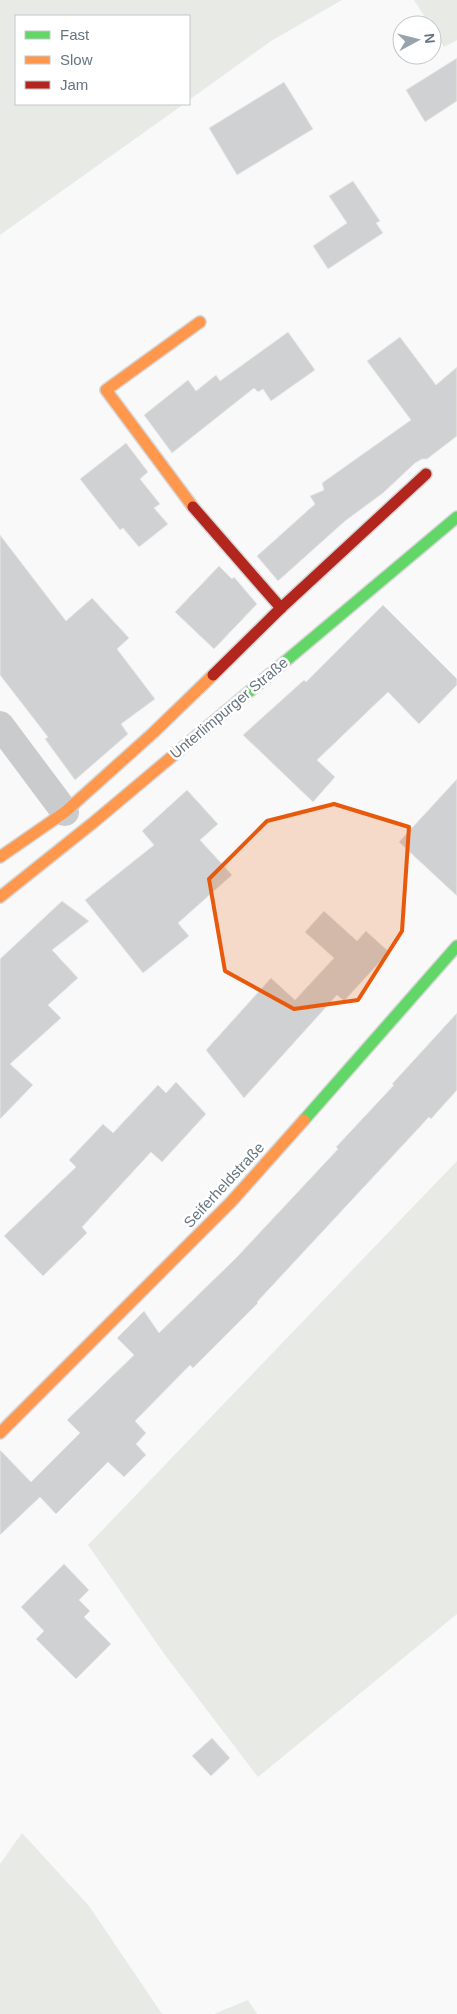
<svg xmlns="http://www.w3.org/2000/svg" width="457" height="2014" font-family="Arial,sans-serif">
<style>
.green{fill:#e8eae6}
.building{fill:#cfd1d2;stroke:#e8e8e8}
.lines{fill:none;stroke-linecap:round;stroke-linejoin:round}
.fast-casing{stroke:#d5d6d7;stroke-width:14}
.slow-casing{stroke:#d5d6d7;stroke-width:14}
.jam-casing{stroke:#d5d6d7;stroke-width:14}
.street{stroke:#cacbcc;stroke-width:28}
.fast{stroke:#63d668;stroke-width:11}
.slow{stroke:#ff974d;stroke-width:11}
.jam{stroke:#b3261e;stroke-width:11}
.marked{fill:#e8590c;fill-opacity:0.2;stroke:#e8590c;stroke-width:4;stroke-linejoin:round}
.labels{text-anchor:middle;stroke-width:5;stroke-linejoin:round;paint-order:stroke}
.street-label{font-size:15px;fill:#667581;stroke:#fff}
</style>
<rect width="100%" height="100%" fill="#f9f9f9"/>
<g class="green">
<polygon points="0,0 342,0 271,41 189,100 189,16 16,16 16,104 184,104 0,235"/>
<polygon points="414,0 457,0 457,40 444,47 432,28 432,25 430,25"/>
<polygon points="457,1161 457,1614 258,1777 165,1655 88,1545"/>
<polygon points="22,1833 89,1906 162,2014 0,2014 0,1864"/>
<polygon points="248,2000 257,2014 214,2014"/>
</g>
<g class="building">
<polygon points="457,58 457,101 425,122 406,90"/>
<polygon points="284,82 313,129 237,175 209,128"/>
<polygon points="353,181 380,221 376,223 383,233 328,269 313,246 347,223 329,196"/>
<polygon points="288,332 315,370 271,401 263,389 258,392 254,388 172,453 144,415 188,380 196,391 216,375 220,381"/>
<polygon points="400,337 436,385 457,367 457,436 427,459 422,459 415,463 383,493 345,521 278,581 257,556 315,504 310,496 324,490 322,483 411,420 367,361"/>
<polygon points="126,443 148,472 140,479 160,504 154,508 168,524 139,547 123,528 120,530 80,479"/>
<polygon points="0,535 66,621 92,598 129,638 117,649 155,699 121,724 128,734 75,780 45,739 48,737 0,675"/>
<polygon points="219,566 232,579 234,577 257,604 214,649 175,612"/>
<polygon points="383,605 457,679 457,685 419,724 388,692 317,760 335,777 313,802 243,735 304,680 306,682"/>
<polygon points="457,779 457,896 399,842"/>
<polygon points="187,790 218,824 200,840 232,875 178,923 189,936 143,973 85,900 154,845 142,831"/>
<polygon points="62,901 89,921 52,950 78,978 48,1005 61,1018 10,1064 33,1085 0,1119 0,959"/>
<polygon points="324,911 357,941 366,931 389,952 344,1001 337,995 244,1098 206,1050 271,978 295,1000 334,958 305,932"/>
<polygon points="457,1013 457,1090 431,1119 429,1117 257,1302 258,1303 193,1368 190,1365 135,1421 146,1433 136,1444 146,1455 124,1477 108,1462 56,1514 40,1497 0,1535 0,1450 31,1482 80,1433 67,1420 134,1355 117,1338 144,1311 159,1333 236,1258 338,1149 336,1147 394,1085 392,1084"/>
<polygon points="176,1082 206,1114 162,1162 151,1152 82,1227 87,1233 43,1276 4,1236 76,1167 69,1160 103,1124 113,1133 158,1085 166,1093"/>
<polygon points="64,1564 89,1590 79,1600 90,1611 84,1617 111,1644 76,1679 36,1639 44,1631 21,1607"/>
<polygon points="212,1738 230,1758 211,1776 192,1756"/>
</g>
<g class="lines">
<defs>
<g id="fast">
<polyline points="225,712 457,517"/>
<polyline points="304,1120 457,946"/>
</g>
<g id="slow">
<polyline points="193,507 106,390 200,322"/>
<polyline points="0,857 65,812 153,733 213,675"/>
<polyline points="0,897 94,822 225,712"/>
<polyline points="0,1433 231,1202 304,1120"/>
</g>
<g id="jam">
<polyline points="193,507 281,608"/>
<polyline points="213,675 281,608 426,474"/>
</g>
</defs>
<use href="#fast" class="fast-casing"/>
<use href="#slow" class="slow-casing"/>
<use href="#jam" class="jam-casing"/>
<polyline class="street" points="0,725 65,812"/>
<use href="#fast" class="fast"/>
<use href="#slow" class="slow"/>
<use href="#jam" class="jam"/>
</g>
<path class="marked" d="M 334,804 L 409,827 L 402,931 L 358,1000 L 294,1009 L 225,971 L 209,879 L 267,821 Z"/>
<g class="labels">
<g class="street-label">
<text transform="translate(229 708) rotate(-40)" y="5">Unterlimpurger Straße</text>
<text transform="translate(224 1185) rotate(-47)" y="5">Seiferheldstraße</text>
</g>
</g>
<rect x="15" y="15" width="175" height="90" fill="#ffffff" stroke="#c2c8cd"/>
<rect x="25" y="31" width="25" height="8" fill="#63d668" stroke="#c2c8cd"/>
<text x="60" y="40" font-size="15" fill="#667581">Fast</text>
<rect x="25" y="56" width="25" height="8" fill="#ff974d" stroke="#c2c8cd"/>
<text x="60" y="65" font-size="15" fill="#667581">Slow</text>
<rect x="25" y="81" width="25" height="8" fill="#b3261e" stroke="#c2c8cd"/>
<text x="60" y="90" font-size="15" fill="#667581">Jam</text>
<g transform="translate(417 40) rotate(83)"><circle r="24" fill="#ffffff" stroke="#c2c8cd"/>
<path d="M0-4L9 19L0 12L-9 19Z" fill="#99a3ab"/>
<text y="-8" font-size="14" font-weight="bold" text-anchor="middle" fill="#667581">N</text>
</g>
</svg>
